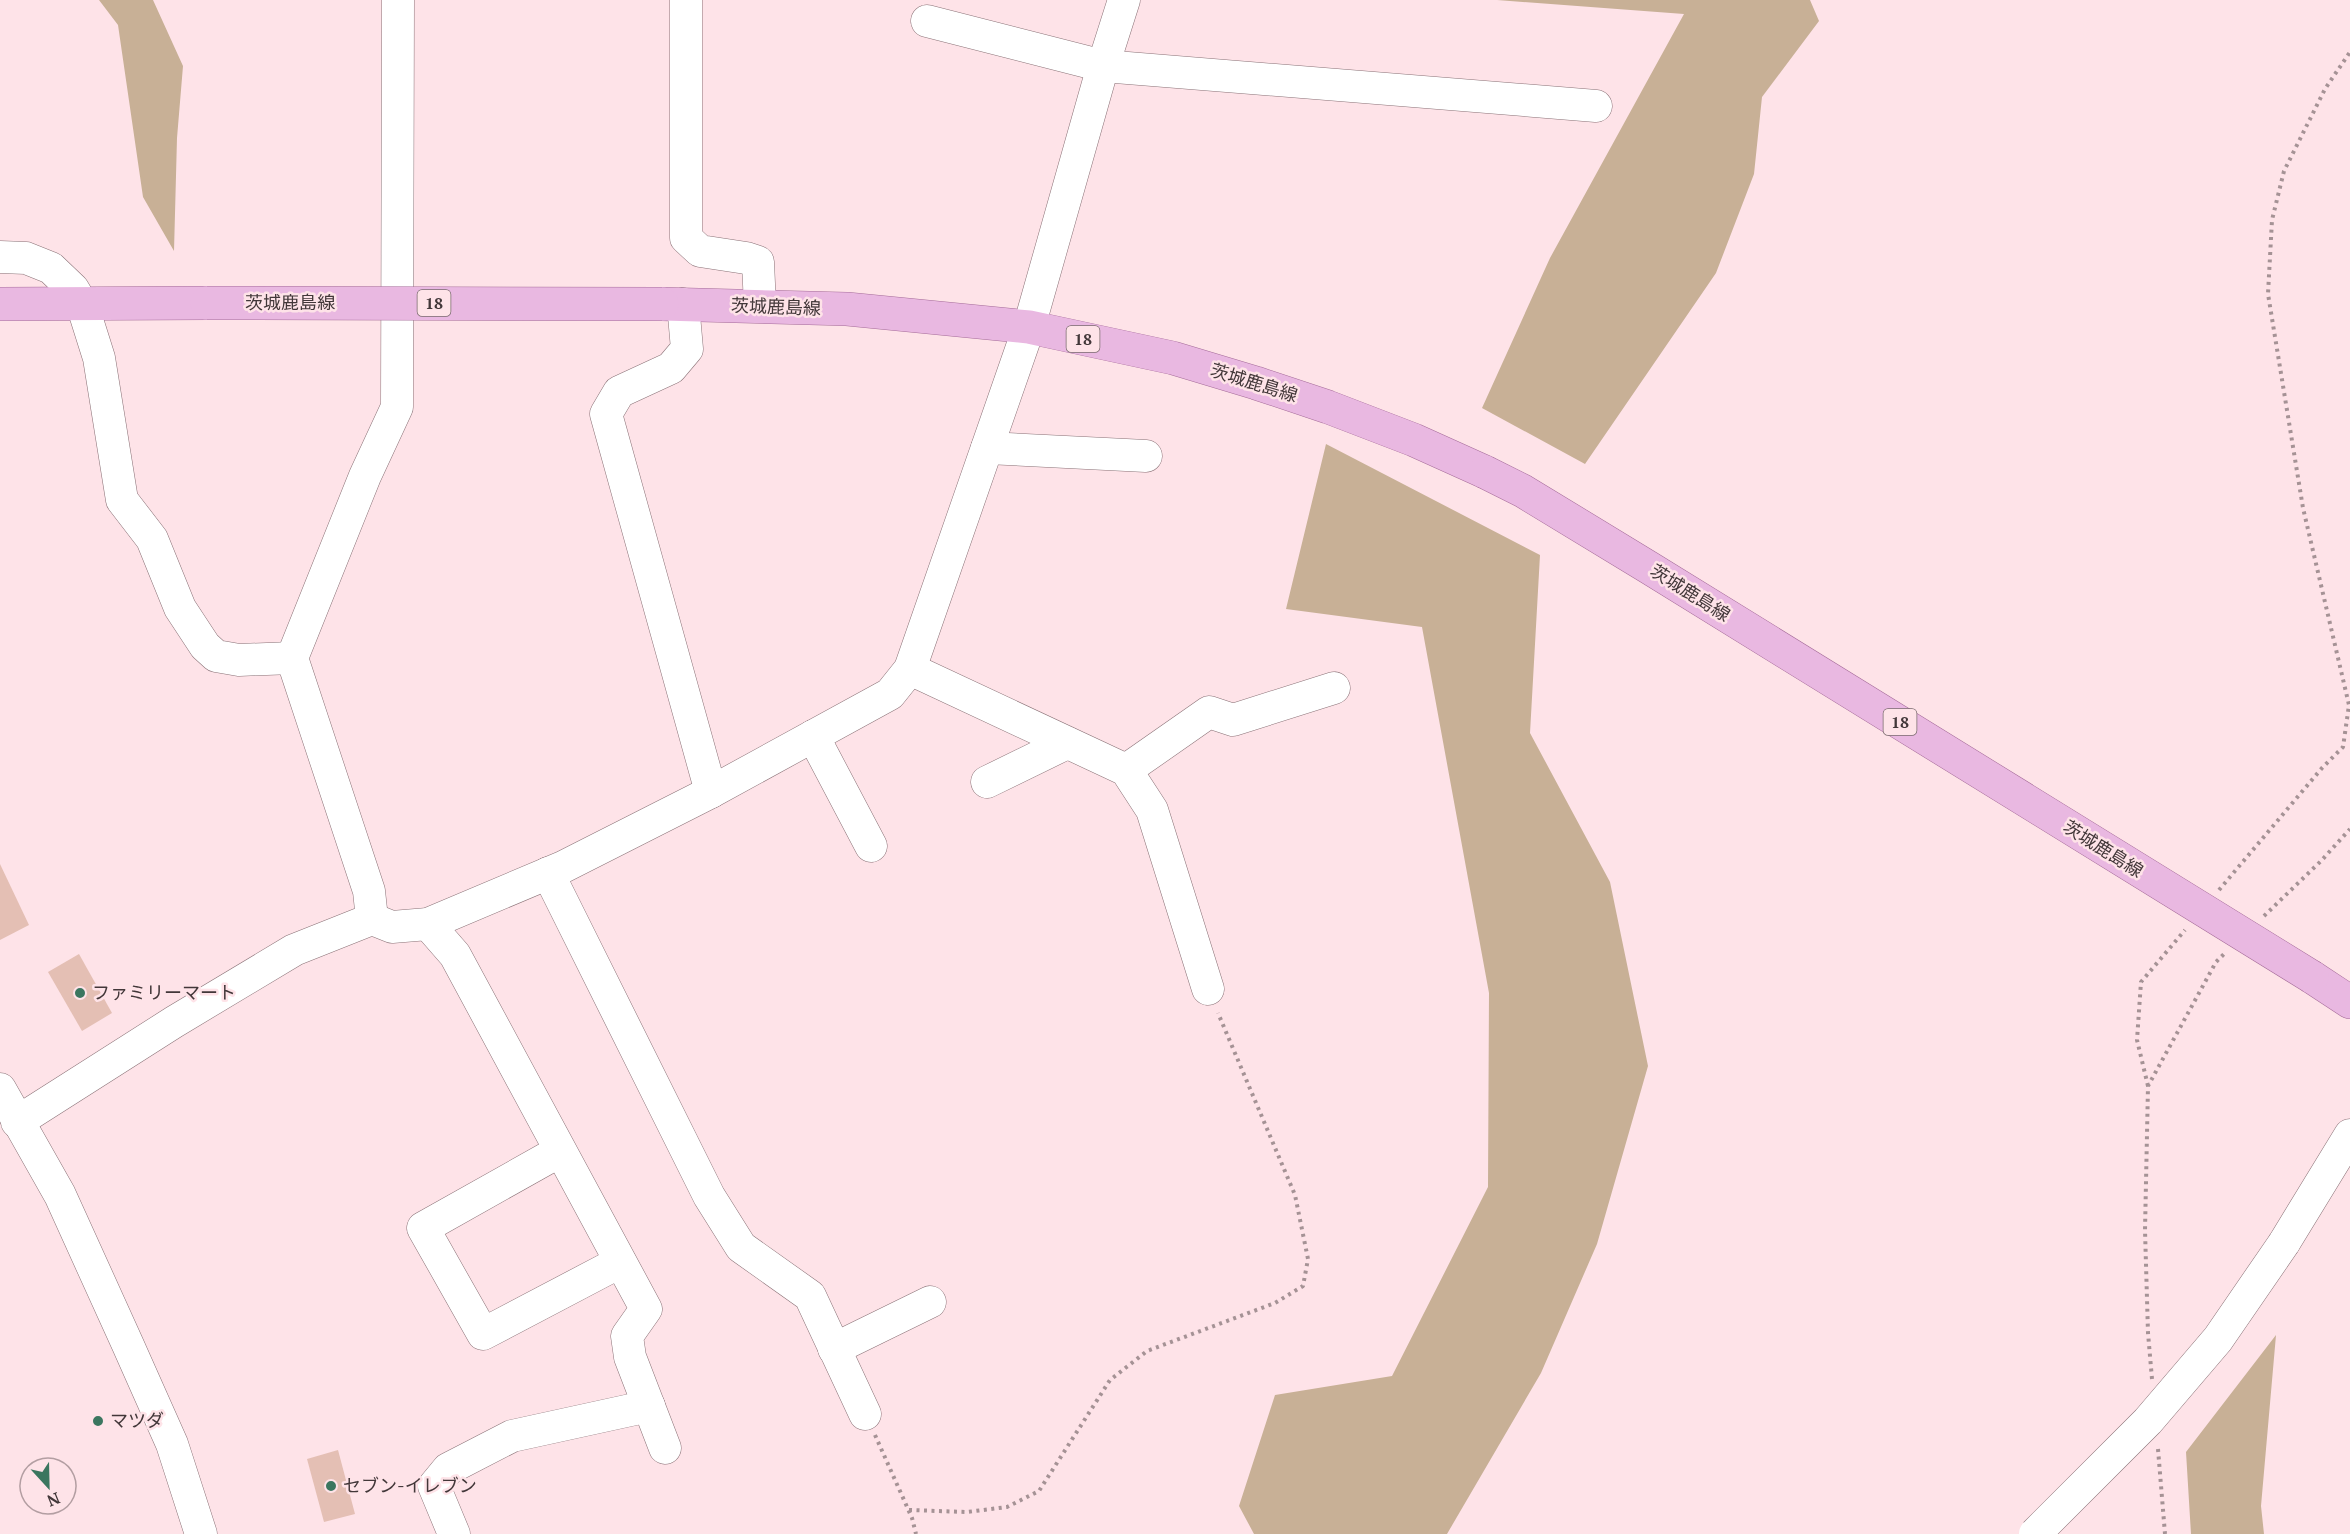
<svg xmlns="http://www.w3.org/2000/svg" width="2350" height="1534" font-family="'PT Serif','Noto Sans JP',serif">
<style>
.forest{fill:#c8b096}
.building{fill:#e4bfb4}
.lines{fill:none;stroke-linecap:round;stroke-linejoin:round}
.minor-casing{stroke:#8a7277;stroke-width:33}
.major-casing{stroke:#a56c99;stroke-width:34}
.path{stroke:#a59295;stroke-width:4;stroke-dasharray:3 4.5;stroke-linecap:butt}
.minor{stroke:#fff;stroke-width:32}
.major{stroke:#e9b8e1;stroke-width:33}
.minor-bridge-casing{stroke:#8a7277;stroke-width:33;stroke-linecap:butt}
.major-bridge-casing{stroke:#a56c99;stroke-width:34;stroke-linecap:butt}
.minor-bridge{stroke:#fff;stroke-width:32}
.major-bridge{stroke:#e9b8e1;stroke-width:33}
.poi-dot{fill:#3b765f;stroke:#fee3e8;stroke-width:2}
.labels{text-anchor:middle;stroke-width:5;stroke-linejoin:round;paint-order:stroke}
.shield{fill:#fee3e8;stroke:#7a6b6e;stroke-width:1.5}
.shield-label{font-size:16px;font-weight:bold;fill:#423739}
.street-label{font-size:18px;fill:#423739;stroke:#fee3e8}
.poi-label{font-size:18px;fill:#423739;stroke:#fee3e8;text-anchor:start}
</style>
<rect width="100%" height="100%" fill="#fee3e8"/>
<g class="forest">
<polygon points="99,0 153,0 183,66 177,138 174,251 143,197 118,25"/>
<polygon points="1497,0 1810,0 1819,21 1762,97 1754,174 1716,273 1585,464 1482,408 1550,258 1684,14"/>
<polygon points="1326,444 1540,555 1530,733 1610,882 1648,1066 1597,1244 1541,1373 1447,1534 1254,1534 1239,1506 1275,1395 1392,1376 1488,1187 1489,993 1422,627 1286,609"/>
<polygon points="2276,1335 2261,1506 2264,1534 2191,1534 2186,1452"/>
</g>
<g class="building">
<polygon points="0,864 29,925 0,940"/>
<polygon points="79,954 112,1013 82,1031 48,972"/>
<polygon points="338,1450 355,1514 324,1522 307,1459"/>
</g>
<g class="lines">
<defs>
<g id="minor">
<polyline points="686,0 686,238 700,251 746,258 758,262 760,306"/>
<polyline points="927,21 1103,66 1596,106"/>
<polyline points="0,257 26,258 51,268 73,289 82,304 99,358 122,500 152,539 180,608 205,646 216,656 239,660 292,658"/>
<polyline points="683,304 687,349 671,368 619,392 606,414 711,792"/>
<polyline points="987,448 1146,456"/>
<polyline points="910,669 1126,770 1152,810 1208,989"/>
<polyline points="813,736 871,846"/>
<polyline points="1126,770 1209,712 1233,720 1334,688"/>
<polyline points="987,782 1067,743"/>
<polyline points="548,873 709,1196 741,1247 810,1296 865,1414"/>
<polyline points="372,919 369,891 292,658 365,476 397,407 398,0"/>
<polyline points="428,924 455,955 646,1309 627,1336 630,1357 665,1448"/>
<polyline points="0,1089 60,1195 128,1345 172,1444 201,1534"/>
<polyline points="17,1122 174,1022 294,950 372,919 392,927 428,924 563,867 711,792 890,694 910,669 1029,327 1103,66 1124,0"/>
<polyline points="560,1151 423,1228 483,1334 620,1262"/>
<polyline points="2284,1243 2350,1135"/>
<polyline points="834,1349 930,1302"/>
<polyline points="454,1534 434,1486 448,1469 512,1436 649,1406"/>
</g>
<g id="major">
<polyline points="0,304 207,303"/>
<polyline points="662,304 847,309 1029,327 1173,358 1256,383 1328,407 1414,440 1485,472"/>
<polyline points="2312,977 2350,1002"/>
</g>
</defs>
<use href="#minor" class="minor-casing"/>
<use href="#major" class="major-casing"/>
<g class="path">
<polyline points="2219,890 2322,768 2343,747 2349,705 2303,508 2268,294 2272,220 2284,171 2325,89 2350,52"/>
<polyline points="2264,916 2321,861 2350,829"/>
<polyline points="2148,1086 2137,1040 2141,982 2185,930"/>
<polyline points="2152,1379 2148,1333 2145,1230 2148,1086 2216,962 2224,954"/>
<polyline points="875,1435 912,1518 916,1534"/>
<polyline points="2158,1449 2165,1534"/>
<polyline points="909,1510 967,1512 1007,1507 1039,1491 1110,1380 1147,1351 1275,1303 1303,1286 1308,1259 1295,1195 1218,1013"/>
</g>
<use href="#minor" class="minor"/>
<use href="#major" class="major"/>
<defs>
<polyline id="minor-bridge" points="2035,1534 2148,1421 2218,1339 2284,1243"/>
<g id="major-bridge">
<polyline points="207,303 662,304"/>
<polyline points="1485,472 1523,491 1648,567 2312,977"/>
</g>
</defs>
<use href="#minor-bridge" class="minor-bridge-casing"/>
<use href="#major-bridge" class="major-bridge-casing"/>
<use href="#minor-bridge" class="minor-bridge"/>
<use href="#major-bridge" class="major-bridge"/>
</g>
<g class="poi-dot">
<circle cx="80" cy="993" r="6"/>
<circle cx="98" cy="1421" r="6"/>
<circle cx="331" cy="1486" r="6"/>
</g>
<g class="labels">
<g class="shield">
<rect x="417.5" y="290" width="33" height="26" rx="4.5"/>
<rect x="1066.5" y="326" width="33" height="26" rx="4.5"/>
<rect x="1883.5" y="709" width="33" height="26" rx="4.5"/>
</g>
<g class="shield-label">
<text x="434" y="309">18</text>
<text x="1083" y="345">18</text>
<text x="1900" y="728">18</text>
</g>
<g class="street-label">
<text x="290" y="309">茨城鹿島線</text>
<text transform="translate(776 307) rotate(2)" y="6">茨城鹿島線</text>
<text transform="translate(1254 383) rotate(17)" y="6">茨城鹿島線</text>
<text transform="translate(1690 593) rotate(32)" y="6">茨城鹿島線</text>
<text transform="translate(2103 849) rotate(32)" y="6">茨城鹿島線</text>
</g>
<g class="poi-label">
<text x="92" y="999">ファミリーマート</text>
<text x="110" y="1427">マツダ</text>
<text x="343" y="1492">セブン-イレブン</text>
</g>
</g>
<g transform="translate(48 1486) rotate(158)"><circle r="28" fill="#fee3e8" stroke="#b39ea2" stroke-width="1.5"/>
<path d="M0-4.5L10 22L0 15L-10 22Z" fill="#3b765f"/>
<text y="-9" font-size="16" font-weight="bold" text-anchor="middle" fill="#423739">N</text>
</g>
</svg>
